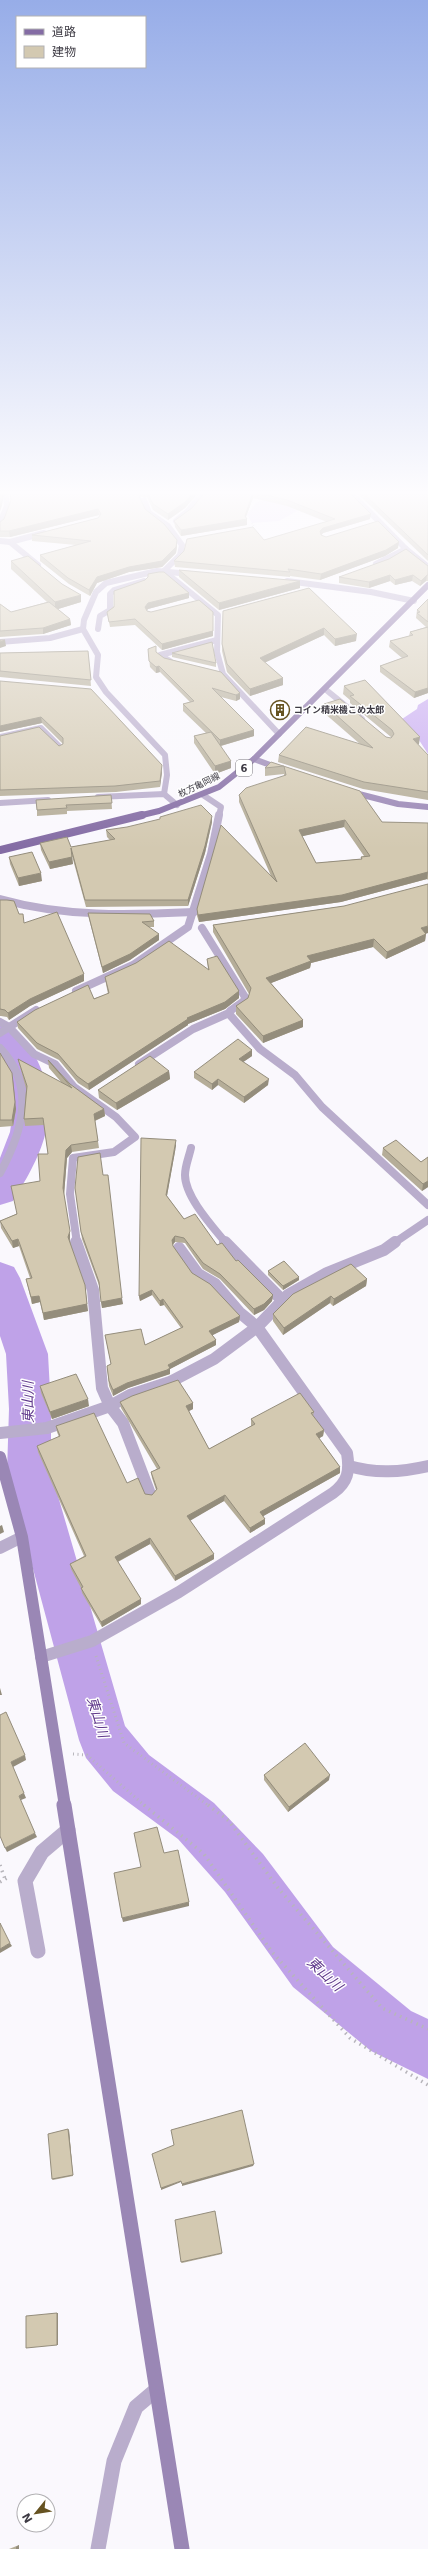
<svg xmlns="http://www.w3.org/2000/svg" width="428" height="2549" font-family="'DejaVu Sans','Noto Sans JP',sans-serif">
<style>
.green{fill:#e4d6f8}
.forest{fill:#c8abf1}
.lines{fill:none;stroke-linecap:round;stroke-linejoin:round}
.river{fill:#bfa2e8;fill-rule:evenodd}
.path-far2{stroke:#b7b5bb;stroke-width:1.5;stroke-dasharray:0.5 2;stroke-linecap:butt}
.path-far1{stroke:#b7b5bb;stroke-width:3;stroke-dasharray:1 3.5;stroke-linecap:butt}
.path{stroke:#b7b5bb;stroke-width:3.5;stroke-dasharray:1.5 4.5;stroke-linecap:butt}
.street-far3{stroke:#b9adcc;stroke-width:6}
.street-far2{stroke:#b9adcc;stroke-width:8}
.street-far1{stroke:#b9adcc;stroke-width:12}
.street{stroke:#b9adcc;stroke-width:15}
.secondary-far2{stroke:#9a87b5;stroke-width:6}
.secondary-far1{stroke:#9a87b5;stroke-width:12}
.secondary{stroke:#9a87b5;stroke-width:15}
.primary-far1{stroke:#846ca4;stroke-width:6}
.primary{stroke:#846ca4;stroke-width:8}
.wall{fill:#b5ad98;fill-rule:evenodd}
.shaded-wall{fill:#948d7c}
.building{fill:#d3c9b1;stroke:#948d7c;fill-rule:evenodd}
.labels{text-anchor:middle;stroke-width:3;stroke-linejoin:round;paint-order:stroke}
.far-poi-label{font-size:9px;font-weight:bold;fill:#3e3b44;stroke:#fff;text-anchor:start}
.far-street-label{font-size:9px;fill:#3e3b44;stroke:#fff}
.shield{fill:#fff;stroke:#78767c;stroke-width:1}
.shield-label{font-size:10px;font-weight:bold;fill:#3e3b44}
.near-water-label{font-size:14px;font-style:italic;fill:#60398b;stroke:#fff}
</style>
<rect width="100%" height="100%" fill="#faf8fd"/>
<polygon class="green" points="276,497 297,511 279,521 252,523 247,514 257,502"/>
<polygon class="forest" points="428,699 428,754 419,740 399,721 417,709 418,705"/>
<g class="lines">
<g class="river">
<path d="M 0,1022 C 16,1027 26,1039 34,1054 C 64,1109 44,1152 13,1201 L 0,1205 L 0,1158 L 10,1132 L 13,1111 L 13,1091 L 8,1071 L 0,1057 Z"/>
<polygon points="0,1262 14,1267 20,1278 48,1354 51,1409 51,1472 125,1726 149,1755 214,1803 263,1854 333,1947 411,2011 428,2019 428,2079 371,2051 293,1987 225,1892 178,1839 113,1791 86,1758 79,1740 7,1472 9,1409 6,1354 0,1336"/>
</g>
<polyline class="path-far2" points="250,528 254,526 252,523"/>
<g class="path-far1">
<polyline points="96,1656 124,1743 209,1806"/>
<polyline points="73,1754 87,1755 145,1806"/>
</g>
<g class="path">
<polyline points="144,1805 204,1854 272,1952 350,2038 428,2085"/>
<polyline points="208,1805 229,1821 278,1888 382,2008 428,2029"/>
<polyline points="0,1865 5,1879"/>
<polyline points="0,1882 7,1878"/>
</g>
<g class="street-far3">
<polyline points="350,492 406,549 428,567"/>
<polyline points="144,500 149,513 168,526 182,545 180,555 162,573"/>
<polyline points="176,521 188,511 203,492"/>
<polyline points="0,523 7,506 6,497"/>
<polyline points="0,541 10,542 38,565"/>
<polyline points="10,542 44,533"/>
<polyline points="376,564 406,549"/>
<polyline points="164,571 218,615 217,652 223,674 279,734"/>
<polyline points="287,581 371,592 414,601"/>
<polyline points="98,629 100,616 110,610 110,594 114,590 144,581"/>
<polyline points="0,642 50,638 83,629"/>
<polyline points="170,661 160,655 217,640"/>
<polyline points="325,689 362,719"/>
<polyline points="0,737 41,728 60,747"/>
<polyline points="164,794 167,775 165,755 106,692 96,677 98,655 83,629 84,620 96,592 106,583 157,571 191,574"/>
<polyline points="203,795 221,807 219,816"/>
<polyline points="98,797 164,794 177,805"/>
<polyline points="0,803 48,800"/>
</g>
<g class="street-far2">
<path d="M 0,899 C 64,917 128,915 194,912"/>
<polyline points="202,928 245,997 244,1001 230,1011 230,1015 260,1049 295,1075 322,1107 428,1205"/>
<polyline points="76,991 133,965 188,927 211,854 219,815"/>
<polyline points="0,1022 9,1027 34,1054 55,1064 74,1087 116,1117 135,1137 114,1152 73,1158 70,1194 77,1243"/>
<polyline points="0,1033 36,1010"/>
<path d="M 0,1048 C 36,1086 23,1131 0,1173"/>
<polyline points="139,1064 193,1029 229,1013"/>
<path d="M 191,1148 C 189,1157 185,1166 185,1175 C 185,1197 213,1227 226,1243"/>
<polyline points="394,1243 428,1220"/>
</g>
<g class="street-far1">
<polyline points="76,1242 93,1290 102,1388 110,1406 123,1423 150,1494"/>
<polyline points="225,1242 282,1300"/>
<polyline points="0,1433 47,1428 110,1406 130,1395 170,1382 214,1359 257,1327 288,1295 327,1273 384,1250 395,1242"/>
<path d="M 349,1466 C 376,1474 401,1472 428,1466"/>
<polyline points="0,1548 22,1537"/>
<path d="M 41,1657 L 92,1641 L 179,1592 L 333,1493 C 348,1482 350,1471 347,1453 L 257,1327 L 239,1312 L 215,1284 L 198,1274 L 179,1248"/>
</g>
<g class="street">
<polyline points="38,1951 25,1881 42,1852 68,1830"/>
<polyline points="98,2549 114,2461 136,2407 156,2390"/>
</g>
<g class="secondary-far2">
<polyline points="254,759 281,769"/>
<polyline points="351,792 398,804 428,807"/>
</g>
<polyline class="secondary-far1" points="0,1457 22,1537 65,1806"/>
<polyline class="secondary" points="64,1805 182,2549"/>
<polyline class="primary-far1" points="138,816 159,811 219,787 254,759 428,585"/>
<polyline class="primary" points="0,850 142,815"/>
</g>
<g class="wall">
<polygon points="0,492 199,492 185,508 168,520 153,510 147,497 141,497 140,498 145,509 177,540 177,546 176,553 162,567 129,572 97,583 90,596 69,584 40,561 40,555 76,545 32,541 32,535 98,518 100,516 99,515 10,537 0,537 0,522 4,519 11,501 10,495 4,493 2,505 0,511"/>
<polygon points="205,492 349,492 370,519 323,533 321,535 326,537 398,548 385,556 320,580 290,576 290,577 175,567 174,561 264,540 327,522 287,506 253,498 246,517 247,519 247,525 181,536 175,527 174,521 192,508"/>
<polygon points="356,492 428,492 428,561"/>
<polygon points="11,561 81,602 58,609 70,619 71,625 43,634 0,637 0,604 11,612 47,602 11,569"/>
<polygon points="428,566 428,581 426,581 420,586 412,581 395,585 390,581 369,588 339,583 339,577"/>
<polygon points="179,570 300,588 219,610 179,577"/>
<polygon points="148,574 189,593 189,598 148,609 147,611 213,636 162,650 135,625 110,627 107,612 145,580 148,578"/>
<polygon points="309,588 356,641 335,646 324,635 265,662 283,678 283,685 250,696 227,672 222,651 223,611"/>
<polygon points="428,599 428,693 414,698 380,672 380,666 402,658 389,647 390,641 409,636 410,632 426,627 416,618 417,610"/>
<polygon points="148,649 156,652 164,658 221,672 240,699 236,701 221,697 254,730 254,736 221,746 231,768 215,774 194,743 194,736 206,733 183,711 183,704 190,702 160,672 156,673 150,667"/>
<polygon points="88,651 91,686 0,677 0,653"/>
<polygon points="172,653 216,663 216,667 172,657"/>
<polygon points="0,681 162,772 160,787 116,792 0,796 0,736 59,746 63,744 42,723 0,732"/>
<polygon points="344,686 419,744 418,745 428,755 428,800 363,789 278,762 279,755 360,744 323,712 324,704 386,737 391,738 391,737 350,703 350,700 343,694"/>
<path d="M 271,762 L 360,791 L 382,822 L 428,823 L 428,880 L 427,879 L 341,902 L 199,922 L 197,916 L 197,909 L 271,876 L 239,802 L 239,795 L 284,776 L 284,774 L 265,776 L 265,768 ZM 344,827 L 364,856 L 361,857 L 361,859 L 316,863 L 302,836 Z"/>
<polygon points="111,795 112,809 67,811 67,814 37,816 37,810"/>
<polygon points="212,822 205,853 188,906 86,907 72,856 73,864 50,869 41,850 40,843 71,847 110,840 107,837 106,830"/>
<polygon points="9,857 42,881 19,886 10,864"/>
<polygon points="0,900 19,914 24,923 84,981 30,1006 9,1020 7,1017 1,1016 0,1016"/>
<polygon points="344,906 426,933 425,941 386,959 373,947 311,963 310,968 271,983 303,1020 303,1027 263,1043 236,1014 236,1006 248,998 249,994 213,932 213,925"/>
<polygon points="88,913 154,921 154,927 149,927 159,940 130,960 103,973 89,919"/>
<polygon points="207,959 239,991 239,998 225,1009 188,1024 188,1025 89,1090 78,1083 59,1060 37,1049 18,1028 17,1022 108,994 106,984 105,977 208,969"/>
<polygon points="252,1050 252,1056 243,1062 268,1085 244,1103 218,1085 212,1090 194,1078 194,1072"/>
<polygon points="0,1053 16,1109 13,1126 0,1127"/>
<polygon points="18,1059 62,1083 49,1068 48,1060 70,1084 104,1109 105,1116 95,1121 99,1148 72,1152 67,1158 64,1194 70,1237 70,1241 88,1311 44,1320 40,1302 32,1304 26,1279 30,1278 19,1246 13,1248 1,1228 0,1221 16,1214 40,1181 48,1154 44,1125 25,1126 24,1119 26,1089 20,1067"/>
<polygon points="169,1071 170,1079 117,1110 99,1098 98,1090"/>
<polygon points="176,1146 167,1196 184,1219 236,1261 273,1295 272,1301 264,1310 254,1315 220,1279 203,1269 185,1243 175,1242 173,1245 173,1246 192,1273 240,1316 239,1322 212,1335 216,1340 216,1345 170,1369 170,1374 128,1388 113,1396 109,1386 107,1366 111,1364 105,1335 145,1345 181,1328 164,1305 160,1306 152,1295 140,1301 139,1296"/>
<polygon points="383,1148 421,1162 428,1157 428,1187 422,1191 382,1155"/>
<polygon points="75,1188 123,1304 102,1308 100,1288 82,1239"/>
<polygon points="268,1271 299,1280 283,1290 268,1275"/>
<polygon points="367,1279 366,1286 333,1306 330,1303 283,1335 273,1321 273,1314"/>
<polygon points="40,1386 89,1406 52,1419 41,1393"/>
<polygon points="120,1402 193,1403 193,1409 189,1411 209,1449 251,1426 251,1419 314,1412 313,1416 324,1430 323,1436 319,1438 340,1467 340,1473 263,1516 265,1524 250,1533 224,1501 190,1520 214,1559 175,1581 150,1544 118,1562 141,1604 102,1627 82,1593 81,1588 71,1569 70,1564 84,1556 38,1452 37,1446 59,1437 57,1432 56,1426 127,1483 145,1494 152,1495 156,1490 152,1478 151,1472 157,1469 121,1408"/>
<polygon points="264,1775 329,1780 288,1812 264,1780"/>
<polygon points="69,2130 73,2176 53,2180 52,2179"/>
<polygon points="222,2253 222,2254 182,2263 181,2262"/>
<polygon points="19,2545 19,2549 9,2549"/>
</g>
<g class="shaded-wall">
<polygon points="2,492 3,492 4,493 2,505 0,511 0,504"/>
<polygon points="194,492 199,492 185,508 168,520 168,514"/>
<polygon points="253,492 253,498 245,519 247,519 247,525 181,536 181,530 245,516"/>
<polygon points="98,509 99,515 10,537 9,531"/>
<polygon points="371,514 370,519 323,533 320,537 320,531 323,528"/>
<polygon points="177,540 177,546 176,553 162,567 129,572 97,583 90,596 89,590 97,577"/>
<polygon points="399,542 398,548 385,556 320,580 321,574"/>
<polygon points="390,575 390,581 369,588 369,582"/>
<polygon points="413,575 412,581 395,585 395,580"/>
<polygon points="427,575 426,581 420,586 421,581"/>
<polygon points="300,581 300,588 219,610 219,603"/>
<polygon points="189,593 189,598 148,609 145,612 145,607 148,603"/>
<polygon points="81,595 81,602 55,610 55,602"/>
<polygon points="213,612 213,636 162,650 162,644"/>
<polygon points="70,619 71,625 43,634 43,628"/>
<polygon points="324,628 324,635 260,665 260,658"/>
<polygon points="357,634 356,641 335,646 335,639"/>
<polygon points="5,640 6,646 0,648 0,642"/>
<polygon points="159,666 160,672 156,673 156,667"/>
<polygon points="283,678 283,685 250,696 250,689"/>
<polygon points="428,688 428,693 414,698 415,692"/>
<polygon points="240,693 240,699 236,701 236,695"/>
<polygon points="41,717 42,723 0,732 0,726"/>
<polygon points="254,730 254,736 220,746 220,740"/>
<polygon points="420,737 419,744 412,746 413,739"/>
<polygon points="231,761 231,768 215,774 215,766"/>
<polygon points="162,765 162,772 160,787 160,781"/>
<polygon points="212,816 212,822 205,853 188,906 188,900"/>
<polygon points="345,820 344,827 299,837 299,830"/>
<polygon points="72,857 73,864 50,869 49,862"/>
<polygon points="428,872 427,879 341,902 199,922 198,915"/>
<polygon points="41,873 42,881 19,886 18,878"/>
<polygon points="428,926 428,933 420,936 421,928"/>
<polygon points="159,934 159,940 130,960 103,973 102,967"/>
<polygon points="426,934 425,941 386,959 387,952"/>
<polygon points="374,939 373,947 311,963 310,968 266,985 266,978 307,956"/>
<polygon points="84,974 84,981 30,1006 9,1020 8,1013 30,999"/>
<polygon points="239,991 239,998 225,1009 188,1024 188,1025 89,1090 88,1084 187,1018"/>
<polygon points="303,1020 303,1027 263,1043 263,1036"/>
<polygon points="252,1050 252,1056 239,1065 239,1059"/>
<polygon points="169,1071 170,1079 117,1110 116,1103"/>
<polygon points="218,1079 218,1085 212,1090 212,1084"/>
<polygon points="269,1079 268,1085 244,1103 244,1097"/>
<polygon points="13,1080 16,1109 13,1126 12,1120"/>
<polygon points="104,1109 105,1116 94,1121 94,1114"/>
<polygon points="176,1140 176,1146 166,1201 166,1195"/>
<polygon points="71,1145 72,1152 67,1158 64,1195 63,1188 66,1150"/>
<polygon points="428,1181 428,1187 422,1191 423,1184"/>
<polygon points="70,1231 70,1237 69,1244 68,1237"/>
<polygon points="175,1236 175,1242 172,1245 172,1240"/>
<polygon points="18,1239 19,1246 13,1248 12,1241"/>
<polygon points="299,1277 299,1280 283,1290 283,1286"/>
<polygon points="367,1279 366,1286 333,1306 334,1299"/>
<polygon points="85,1285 88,1311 44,1320 43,1313"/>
<polygon points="152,1290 152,1295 140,1301 139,1296"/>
<polygon points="273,1295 272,1301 264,1310 254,1315 254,1309"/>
<polygon points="39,1296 40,1302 32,1304 31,1297"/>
<polygon points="331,1296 330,1303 283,1335 284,1328"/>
<polygon points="122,1298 123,1304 102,1308 101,1302"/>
<polygon points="163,1299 164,1305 160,1306 160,1301"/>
<polygon points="240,1316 239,1322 209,1337 209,1331"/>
<polygon points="216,1340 216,1345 170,1369 170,1374 128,1388 113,1396 113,1390 127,1383 168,1365"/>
<polygon points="88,1399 89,1406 52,1419 50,1412"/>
<polygon points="193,1403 193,1409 187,1412 186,1406"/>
<polygon points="324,1430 323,1436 315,1441 316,1434"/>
<polygon points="340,1467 340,1473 260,1518 260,1512"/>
<polygon points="225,1495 224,1501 188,1522 187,1516"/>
<polygon points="265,1519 265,1524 250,1533 250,1528"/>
<polygon points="2,1525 4,1532 0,1534 0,1526"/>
<polygon points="150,1538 150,1544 115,1563 115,1557"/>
<polygon points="214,1554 214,1559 175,1581 175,1576"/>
<polygon points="141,1599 141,1604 102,1627 101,1622"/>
<polygon points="0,1688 2,1695 0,1695"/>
<polygon points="25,1755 26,1760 13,1767 11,1762"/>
<polygon points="330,1775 329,1780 288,1812 289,1807"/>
<polygon points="24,1793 26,1798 21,1800 19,1796"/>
<polygon points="35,1833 37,1837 7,1852 5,1848"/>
<polygon points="189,1902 189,1906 123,1922 122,1918"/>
<polygon points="10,1943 12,1946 0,1953 0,1949"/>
<polygon points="68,2129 69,2130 73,2176 73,2175"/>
<polygon points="254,2164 253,2166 182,2186 182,2184"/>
<polygon points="181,2181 181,2182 161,2190 161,2188"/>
<rect x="57" y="2313" width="1" height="32"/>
<polygon points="19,2545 19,2549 16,2549 16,2547"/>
</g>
<g class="building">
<polygon points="0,492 2,492 2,500 0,504"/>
<polygon points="10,492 140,492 139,496 145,509 164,524 177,540 176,547 162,561 129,567 97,577 89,590 68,578 40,555 91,541 32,535 98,518 101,514 98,509 9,531 0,531 0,522 4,519 11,500"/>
<polygon points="147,492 194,492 185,502 168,514 153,504"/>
<polygon points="205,492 349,492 371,514 323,528 320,531 321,535 326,537 378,521 399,542 386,550 321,574 288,569 290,572 174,561 184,551 187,539 253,527 264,540 335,519 287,500 253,492 245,516 247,519 181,530 174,521 192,508"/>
<polygon points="362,492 428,492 428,555"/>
<polygon points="406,549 428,566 428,575 427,575 421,581 413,575 395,580 390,575 369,582 339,577 389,559"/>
<polygon points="28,556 62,584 81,595 55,602 11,561"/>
<polygon points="179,570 300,581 219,603"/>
<polygon points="159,572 164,572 189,593 148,603 145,607 147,611 151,612 199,600 213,612 213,631 162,644 135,619 109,622 107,612 114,607 114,591 145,580 148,577 148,574"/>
<polygon points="309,588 357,634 335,639 324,628 260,658 283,678 250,689 227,664 222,644 223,611"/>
<polygon points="428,599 428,622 417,613 420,612 417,610"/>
<polygon points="49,602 70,619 43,628 0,631 0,604 11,612"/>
<polygon points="428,627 428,688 415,692 380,666 408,656 390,641 413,635 410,632"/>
<polygon points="0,640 5,640 0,642"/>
<polygon points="212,642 216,663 172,653"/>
<polygon points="156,646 156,652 164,658 221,672 240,693 236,695 212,688 254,730 220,740 183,704 194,701 159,666 156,667 149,661 148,649"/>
<polygon points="88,651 91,680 0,671 0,653"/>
<polygon points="365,680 420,737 413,739 428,755 428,792 364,782 279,755 306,727 373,748 324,704 340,699 386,737 391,738 394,734 392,730 350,696 354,695 344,686"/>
<polygon points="0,681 91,689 162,765 160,781 115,786 0,790 0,736 39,727 59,746 63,744 63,738 41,717 0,726"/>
<polygon points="211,732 231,761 215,766 194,736"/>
<path d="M 271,762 L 360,791 L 382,822 L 428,823 L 428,872 L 342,895 L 198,915 L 197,909 L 221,825 L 277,882 L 239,795 L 246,788 L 286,775 L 284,766 L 265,768 ZM 345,820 L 370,856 L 361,857 L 362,859 L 316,863 L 299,830 Z"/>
<polygon points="111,795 112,803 66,805 67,808 37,810 36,800"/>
<polygon points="201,805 212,816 205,846 188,900 85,900 71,848 72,857 49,862 40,843 67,837 71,847 115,839 106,830 127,827 160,819 160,817"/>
<polygon points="32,852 41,873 18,878 9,857"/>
<polygon points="428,884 428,926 421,928 426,934 387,952 374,939 307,956 311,961 266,978 303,1020 263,1036 236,1006 248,998 251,988 213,925 344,906"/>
<polygon points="0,900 7,900 14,901 19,914 23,914 24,923 57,912 84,974 30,999 8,1013 5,1010 0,1009"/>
<polygon points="88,913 150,914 154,921 142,922 159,934 130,954 102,967"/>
<polygon points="169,941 209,970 207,959 217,956 239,991 225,1002 187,1018 188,1019 88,1084 77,1076 58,1054 37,1043 17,1022 35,1010 88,985 94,999 109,993 105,977 136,963"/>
<polygon points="238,1039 252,1050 239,1059 269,1079 244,1097 218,1079 212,1084 194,1072"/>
<polygon points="0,1053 12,1073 15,1102 12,1120 0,1120"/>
<polygon points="150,1056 169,1071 116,1103 98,1090"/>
<polygon points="18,1059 72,1088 48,1060 70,1084 104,1109 94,1114 98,1141 71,1145 66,1150 63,1188 70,1231 68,1237 85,1285 87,1304 43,1313 39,1296 31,1297 26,1279 32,1278 18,1239 12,1241 0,1221 17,1214 11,1186 40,1181 38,1154 48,1154 43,1118 24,1119 27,1086"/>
<polygon points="141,1138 176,1140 166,1195 184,1219 195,1214 217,1245 222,1243 236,1261 238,1260 273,1295 264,1304 254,1309 220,1274 203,1263 184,1238 175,1236 172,1240 173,1246 192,1273 210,1284 240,1316 209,1331 216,1340 168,1365 170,1368 167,1370 127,1383 113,1390 109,1381 107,1366 111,1364 105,1335 141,1329 145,1345 183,1327 163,1299 160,1301 152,1290 139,1296"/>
<polygon points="396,1140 421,1162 428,1157 428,1181 423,1184 383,1148"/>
<polygon points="100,1153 103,1175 108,1175 122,1298 101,1302 99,1282 81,1232 75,1188 78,1157"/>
<polygon points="284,1261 299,1277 283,1286 268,1271"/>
<polygon points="351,1264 367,1279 334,1299 331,1296 284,1328 273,1314 293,1294"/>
<polygon points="76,1374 88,1399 50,1412 40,1386"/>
<polygon points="178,1380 193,1403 186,1406 209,1449 255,1424 251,1419 300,1393 314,1412 311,1413 324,1430 316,1434 340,1467 260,1512 265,1519 250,1528 225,1495 187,1516 214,1554 175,1576 150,1538 115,1557 141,1599 101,1622 81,1588 83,1587 70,1564 86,1556 37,1446 60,1436 56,1426 94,1413 127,1483 138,1478 145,1494 152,1495 157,1489 151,1472 160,1468 120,1402 132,1396"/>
<polygon points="6,1712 25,1755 11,1762 24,1793 19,1796 35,1833 5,1848 0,1836 0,1715"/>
<polygon points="305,1743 330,1775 289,1807 264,1775"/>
<polygon points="157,1827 164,1853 178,1850 189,1902 122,1918 114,1873 141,1867 134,1833"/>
<polygon points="0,1923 10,1943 0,1949"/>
<polygon points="242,2110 254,2164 182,2184 181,2181 161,2188 152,2154 174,2145 171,2130"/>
<polygon points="68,2129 73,2175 52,2179 48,2134"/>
<polygon points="215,2211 222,2253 181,2262 175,2220"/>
<polygon points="57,2313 57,2345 26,2348 26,2316"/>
</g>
<linearGradient id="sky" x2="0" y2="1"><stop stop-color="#97ade8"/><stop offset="0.58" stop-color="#fdfcfe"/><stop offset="1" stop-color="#fdfcfe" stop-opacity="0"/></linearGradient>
<rect width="428" height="849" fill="url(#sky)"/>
<defs>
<symbol id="building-ring" viewBox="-11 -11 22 22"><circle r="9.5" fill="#fff" stroke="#665321" stroke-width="1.5"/><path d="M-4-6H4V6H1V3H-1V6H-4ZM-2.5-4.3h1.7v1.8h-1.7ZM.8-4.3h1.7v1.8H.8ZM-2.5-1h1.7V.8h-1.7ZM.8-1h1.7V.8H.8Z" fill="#665321"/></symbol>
</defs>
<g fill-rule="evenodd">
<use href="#building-ring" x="269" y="699" width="22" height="22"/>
</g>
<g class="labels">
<g class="far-poi-label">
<text x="294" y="713">コイン精米機こめ太郎</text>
</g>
<g class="far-street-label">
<text transform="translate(199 785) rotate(-26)" y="3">枚方亀岡線</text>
</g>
<rect class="shield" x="236" y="760" width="16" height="16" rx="3"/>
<g class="shield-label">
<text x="244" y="772">6</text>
</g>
<g class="near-water-label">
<text transform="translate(28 1402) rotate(-91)" y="5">東山川</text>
<text transform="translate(98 1717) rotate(73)" y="5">東山川</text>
<text transform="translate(325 1974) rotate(43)" y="5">東山川</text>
</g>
</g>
<rect x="16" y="16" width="130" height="52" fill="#ffffff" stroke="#b2b1b4"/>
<rect x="24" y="29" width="20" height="6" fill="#846ca4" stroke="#b2b1b4"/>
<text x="52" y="36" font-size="12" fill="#3e3b44">道路</text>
<rect x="24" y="46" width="20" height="12" fill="#d3c9b1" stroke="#b2b1b4"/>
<text x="52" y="56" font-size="12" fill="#3e3b44">建物</text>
<g transform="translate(36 2513) rotate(240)"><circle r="19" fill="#ffffff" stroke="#b2b1b4"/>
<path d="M0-3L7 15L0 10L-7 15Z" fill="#665321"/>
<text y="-6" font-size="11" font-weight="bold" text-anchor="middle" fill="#3e3b44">N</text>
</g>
</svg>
